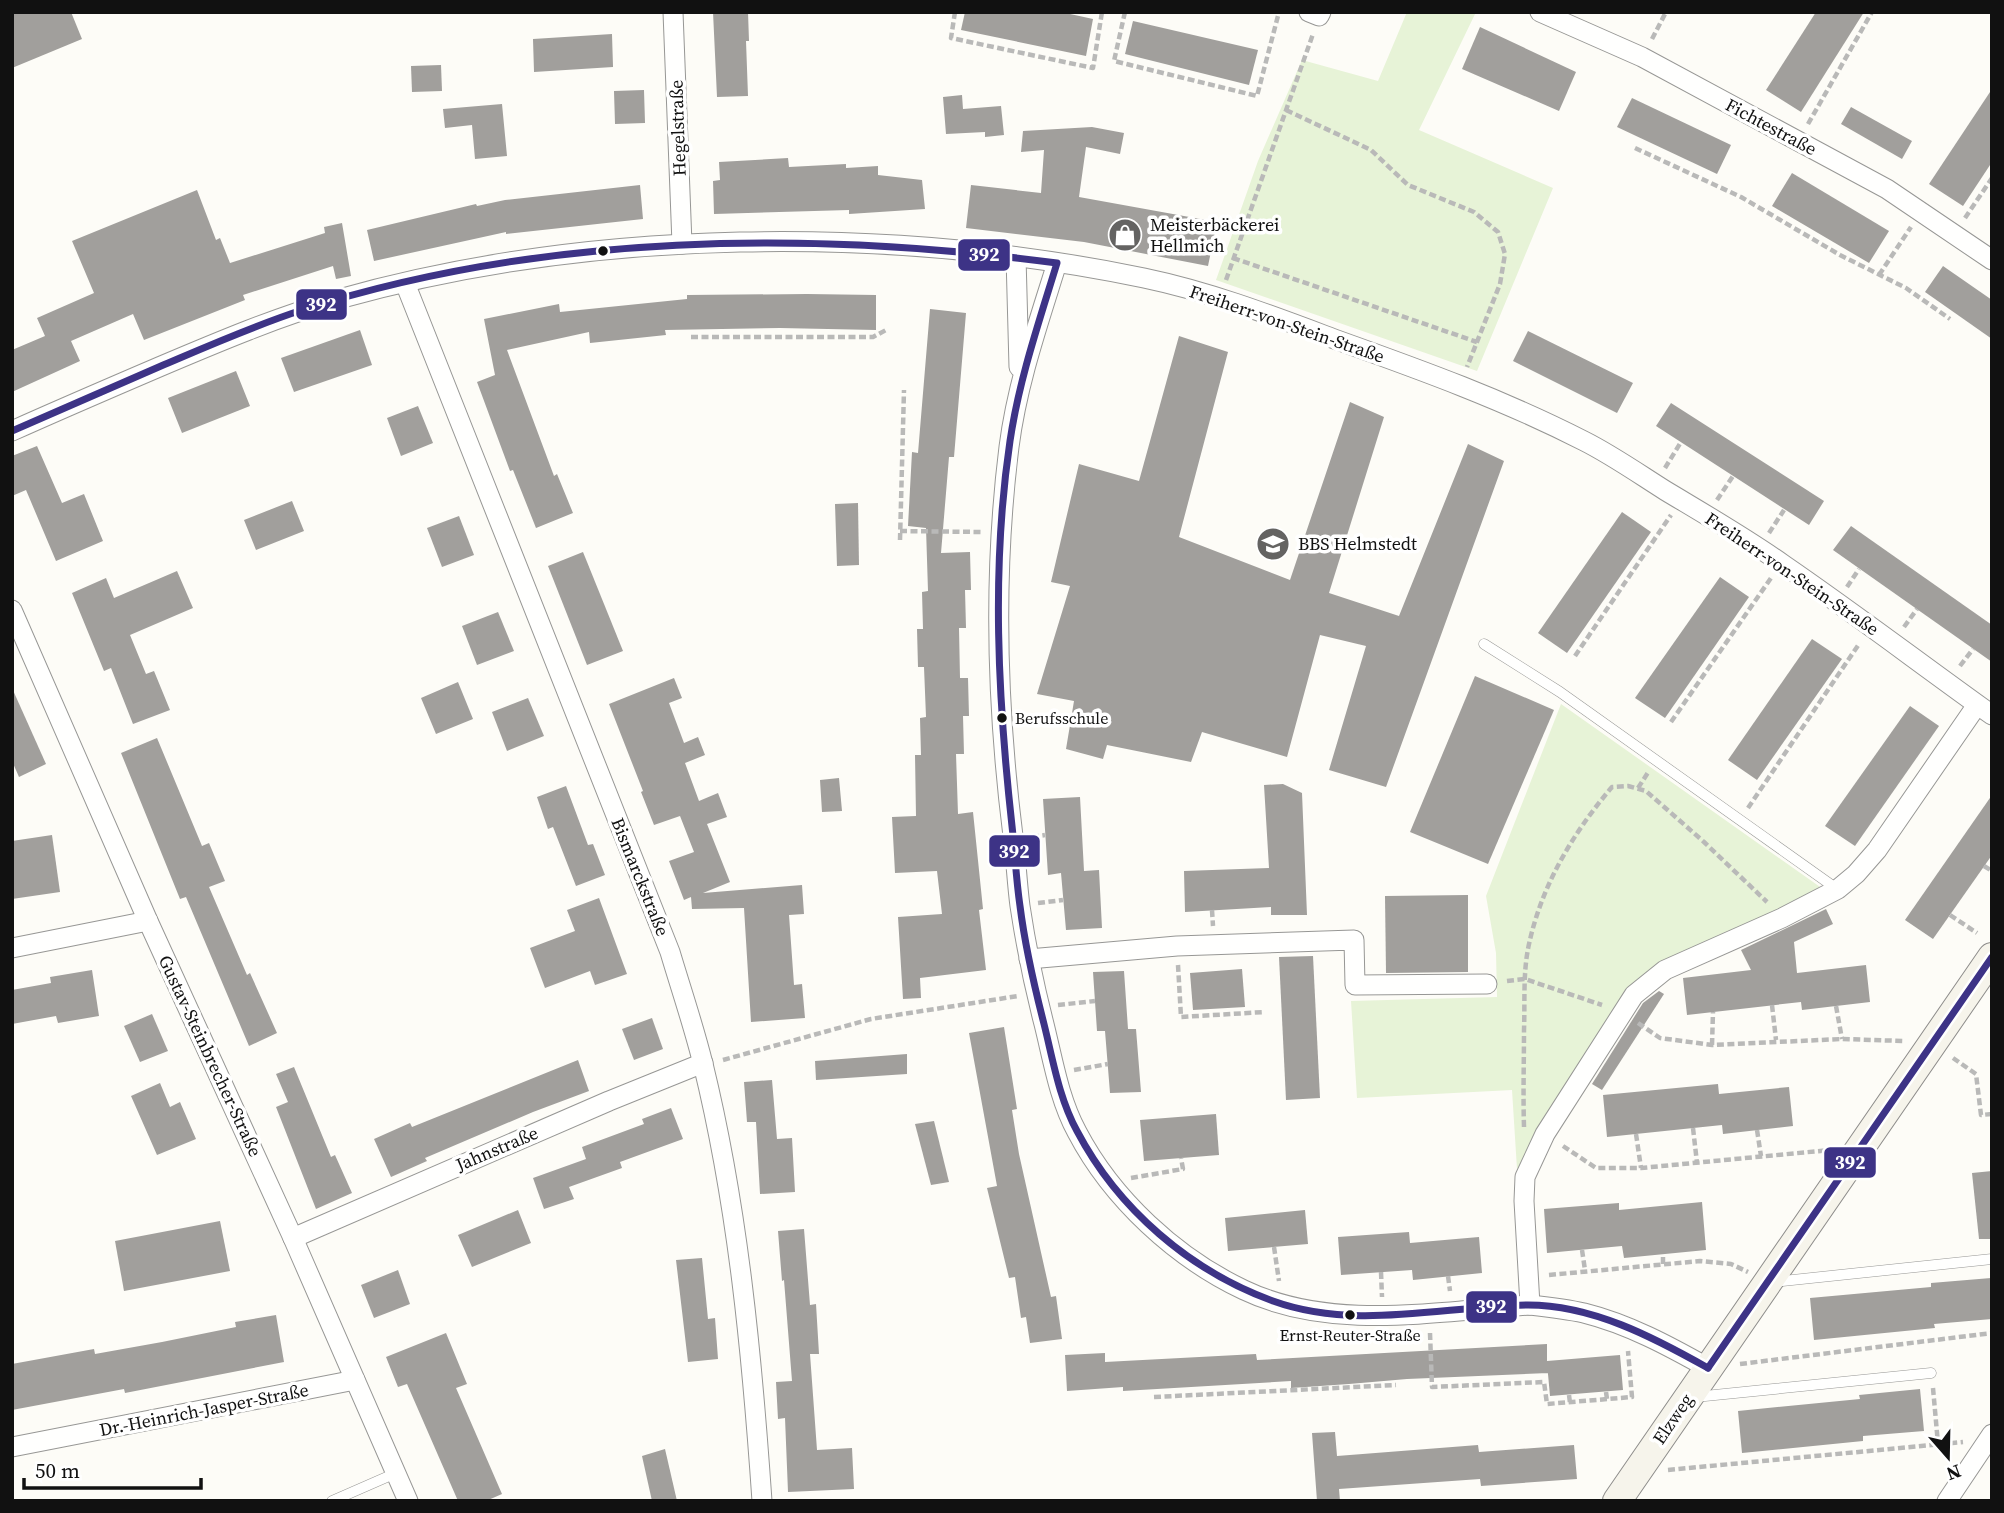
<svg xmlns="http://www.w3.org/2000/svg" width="2004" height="1513" font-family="'Source Serif 4',serif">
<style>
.green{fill:#e7f3d7}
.building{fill:#a19f9c}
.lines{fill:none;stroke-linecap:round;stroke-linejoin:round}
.lane-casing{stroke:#979795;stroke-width:11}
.street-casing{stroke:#979795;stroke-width:21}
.secondary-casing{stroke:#8e8d8b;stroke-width:30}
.path{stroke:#b9b9b8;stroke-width:4.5;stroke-dasharray:7 3.5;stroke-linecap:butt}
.lane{stroke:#fffffe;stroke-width:10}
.street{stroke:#fffffe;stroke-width:19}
.secondary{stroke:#f6f4eb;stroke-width:28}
.bus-1-casing{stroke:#fff;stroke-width:12}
.bus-1{stroke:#3d3386;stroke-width:7}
.bus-dot{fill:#111;stroke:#fff;stroke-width:2.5}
.labels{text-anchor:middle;stroke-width:7;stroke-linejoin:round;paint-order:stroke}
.bus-label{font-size:16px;fill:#111;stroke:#fff;text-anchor:start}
.street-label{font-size:18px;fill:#111;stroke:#fff}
.poi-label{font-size:18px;fill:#111;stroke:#fff;text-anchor:start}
.line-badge{stroke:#fff;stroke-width:2.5}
.badge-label{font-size:19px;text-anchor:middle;font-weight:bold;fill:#fff}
</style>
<rect width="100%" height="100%" fill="#fdfcf7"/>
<g class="green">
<polygon points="1407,12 1476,12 1419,130 1553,188 1477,371 1216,280 1258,161 1302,60 1378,81"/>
<polygon points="1561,704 1823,889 1657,970 1575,1077 1517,1169 1512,1090 1357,1098 1351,1001 1497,997 1496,953 1486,896"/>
</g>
<g class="building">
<polygon points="12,12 71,12 82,39 12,68"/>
<polygon points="713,12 748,12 749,41 746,41 748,96 717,97"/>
<polygon points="965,12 1061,12 1093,19 1086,56 961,30"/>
<polygon points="1816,12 1864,12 1801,112 1766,90"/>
<polygon points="1133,21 1258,50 1249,85 1125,54"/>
<polygon points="1480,27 1576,72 1559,111 1462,69"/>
<polygon points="612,34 613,67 534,72 533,39"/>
<polygon points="441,65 442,91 412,92 411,66"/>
<polygon points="1992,89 1992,162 1963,206 1929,184"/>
<polygon points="644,90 645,123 615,124 614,91"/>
<polygon points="962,95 963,109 1001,106 1004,135 985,137 985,132 946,134 943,97"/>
<polygon points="1632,98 1731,145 1717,174 1617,127"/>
<polygon points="502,104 507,156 475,159 472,125 445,128 443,109"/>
<polygon points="1851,107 1912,141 1902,159 1841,124"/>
<polygon points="1092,127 1124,133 1120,154 1086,147 1079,197 1217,222 1208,266 1084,242 966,228 971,185 1041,193 1044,150 1021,152 1023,131"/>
<polygon points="788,158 789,167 846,164 846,168 878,166 878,175 922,180 925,209 849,214 849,210 714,214 713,181 720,180 719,162"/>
<polygon points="1792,173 1889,231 1869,263 1772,206"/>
<polygon points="640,185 643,219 506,234 506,232 374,261 367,230 476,204 477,206 505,200"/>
<polygon points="197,190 216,240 220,238 230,263 325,233 324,227 342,223 351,276 336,279 333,266 243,295 245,300 144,340 133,314 71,341 80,361 12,392 12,350 45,336 37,318 94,293 72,241"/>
<polygon points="1943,266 1992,300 1992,339 1925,292"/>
<polygon points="807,294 876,295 876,330 780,328 665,330 666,335 590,343 589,332 507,350 554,476 557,474 573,513 536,528 513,470 510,471 477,382 495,375 484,319 559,304 560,312 687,299 687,295"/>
<polygon points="930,309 966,313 954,457 949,457 941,553 970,552 971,590 965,590 966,628 959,628 960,678 968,678 969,716 963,716 964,754 956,754 958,814 973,812 983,909 979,910 986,970 920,978 921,998 903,999 898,917 942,914 937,871 895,873 892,817 916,816 915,755 921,755 920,718 926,717 924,667 918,667 917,629 923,629 922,592 928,591 926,528 908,526 912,452 918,453"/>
<polygon points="360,330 372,365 294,392 281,358"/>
<polygon points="1528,331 1633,383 1617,413 1513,361"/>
<polygon points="1179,336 1228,352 1179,537 1290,580 1350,402 1384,417 1329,593 1399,616 1468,444 1504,461 1386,787 1329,770 1366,646 1320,635 1287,757 1202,732 1191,762 1107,745 1103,759 1066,749 1074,701 1037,694 1070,586 1051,582 1079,464 1139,481"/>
<polygon points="236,371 250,406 182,433 168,398"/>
<polygon points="1671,403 1824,501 1809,525 1656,426"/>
<polygon points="418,406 433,443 401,456 387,418"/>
<polygon points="37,446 62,503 84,494 103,541 56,561 26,490 12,496 12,456"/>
<polygon points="292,501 304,531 256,550 244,520"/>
<polygon points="858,503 859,565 837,566 835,504"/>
<polygon points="1622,512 1651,532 1567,653 1538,633"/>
<polygon points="459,516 474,555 442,567 427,528"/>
<polygon points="1851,526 1992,625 1992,662 1833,550"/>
<polygon points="583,552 623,651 587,665 548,566"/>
<polygon points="177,571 193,608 130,635 146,674 154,671 170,710 133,724 111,668 104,671 72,593 106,578 114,598"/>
<polygon points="1720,577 1749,597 1665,718 1635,698"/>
<polygon points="498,612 514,651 477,665 462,626"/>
<polygon points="1812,639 1842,659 1757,780 1728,760"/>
<polygon points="1475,676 1554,710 1488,864 1410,832"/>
<polygon points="674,678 682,698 669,703 684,743 698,737 705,755 685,763 699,801 718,793 727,817 707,824 730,882 703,893 802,885 804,914 789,915 794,985 802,984 805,1018 751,1022 744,908 692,909 691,897 684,900 669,861 694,852 680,816 654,825 641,792 643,791 609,704"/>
<polygon points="458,682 473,719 436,734 421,698"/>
<polygon points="12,688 46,764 19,777 12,761"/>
<polygon points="528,698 544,736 507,751 492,712"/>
<polygon points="1910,706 1939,726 1855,846 1825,826"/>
<polygon points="157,738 202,846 209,843 225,881 209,887 247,975 250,973 277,1033 249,1046 186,897 180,899 121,753"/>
<polygon points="839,778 842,811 822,812 820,780"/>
<polygon points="1283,784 1302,793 1307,915 1271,915 1271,907 1185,912 1184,871 1269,868 1264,785"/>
<polygon points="566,786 588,845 593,844 605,875 576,886 553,827 548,829 537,797"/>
<polygon points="1992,795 1992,855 1933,939 1905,920"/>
<polygon points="1080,797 1084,871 1099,870 1102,928 1066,930 1061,873 1048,875 1043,799"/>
<polygon points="52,835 60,892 12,899 12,841"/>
<polygon points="1468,895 1468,972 1386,973 1385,896"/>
<polygon points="599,898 627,974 595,985 590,971 545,988 530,948 575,931 567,910"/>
<polygon points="1826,909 1833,924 1794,942 1797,973 1866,965 1870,1002 1802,1010 1801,1002 1687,1015 1683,978 1751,970 1741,950"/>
<polygon points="1313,956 1320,1098 1286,1100 1279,957"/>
<polygon points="1242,969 1245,1007 1193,1010 1190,973"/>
<polygon points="92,970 99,1016 58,1023 56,1016 12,1024 12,990 51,983 50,977"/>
<polygon points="1124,971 1128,1029 1136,1029 1141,1092 1110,1093 1105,1031 1097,1031 1093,972"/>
<polygon points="1659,991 1664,994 1602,1090 1592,1084 1643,1003"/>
<polygon points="152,1014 168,1051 140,1062 124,1026"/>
<polygon points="652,1018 663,1049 634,1060 622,1029"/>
<polygon points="1004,1027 1017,1109 1012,1110 1019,1154 1051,1297 1056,1296 1062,1339 1030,1343 1026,1317 1021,1318 1015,1277 1009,1278 987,1188 997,1186 969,1033"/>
<polygon points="907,1054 907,1074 816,1080 815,1061"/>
<polygon points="578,1060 589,1091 533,1112 425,1158 427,1161 391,1177 374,1139 410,1123 412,1127"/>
<polygon points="294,1067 331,1157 335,1155 352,1193 316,1209 276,1107 288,1102 276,1074"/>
<polygon points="772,1080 777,1139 792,1138 795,1192 760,1194 756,1122 747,1122 744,1082"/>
<polygon points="160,1083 170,1107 180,1102 196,1139 157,1155 131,1096"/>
<polygon points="1718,1084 1719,1094 1789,1087 1793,1126 1723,1134 1722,1125 1607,1137 1603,1095"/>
<polygon points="671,1108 683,1139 620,1162 622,1168 569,1187 574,1199 544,1209 533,1178 586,1159 582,1147 644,1124 642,1119"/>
<polygon points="1216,1114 1219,1155 1144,1161 1140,1120"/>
<polygon points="934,1121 949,1182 931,1185 915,1124"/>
<polygon points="1992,1171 1992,1239 1979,1239 1972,1173"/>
<polygon points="1702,1202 1706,1250 1624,1258 1622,1246 1547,1253 1544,1209 1619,1203 1619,1210"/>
<polygon points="518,1210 531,1243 472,1267 458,1235"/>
<polygon points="1305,1210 1308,1244 1228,1251 1225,1218"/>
<polygon points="220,1221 230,1271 124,1291 115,1241"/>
<polygon points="804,1229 810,1305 816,1304 819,1354 810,1354 817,1450 852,1448 854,1489 788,1492 785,1418 778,1419 776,1382 792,1381 784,1280 782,1281 778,1231"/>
<polygon points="1409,1232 1410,1243 1479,1237 1482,1273 1413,1280 1412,1270 1341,1275 1338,1237"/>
<polygon points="702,1258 708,1319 715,1318 718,1359 688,1362 676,1260"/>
<polygon points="398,1270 410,1304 374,1318 361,1285"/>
<polygon points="1991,1278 1992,1319 1934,1324 1935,1328 1814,1340 1810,1298 1931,1287 1931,1283"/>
<polygon points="276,1315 284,1362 125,1393 124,1389 12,1410 12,1364 94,1349 95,1354 162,1342 236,1327 235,1322"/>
<polygon points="446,1333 467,1384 456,1388 502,1494 486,1501 458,1501 407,1384 398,1387 386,1357"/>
<polygon points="1547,1344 1547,1361 1620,1355 1623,1390 1550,1396 1547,1363 1548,1373 1407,1379 1349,1384 1291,1388 1291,1381 1123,1391 1123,1387 1067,1391 1065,1355 1105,1353 1105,1362 1256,1354 1257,1360"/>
<polygon points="1920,1389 1924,1431 1863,1436 1863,1441 1742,1453 1738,1411 1860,1399 1859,1395"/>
<polygon points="1335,1432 1337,1456 1478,1445 1479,1452 1574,1445 1577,1479 1481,1486 1480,1479 1339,1489 1340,1501 1317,1501 1312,1433"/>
<polygon points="665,1449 677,1501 652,1501 642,1456"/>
</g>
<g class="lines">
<defs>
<g id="lane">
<polyline points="1484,644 1560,692 1837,889"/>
<polyline points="1773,1282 1992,1259"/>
<polyline points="1695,1397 1931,1373"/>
<polyline points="332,1501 396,1473"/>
</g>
<g id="street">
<polyline points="673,12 682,244"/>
<polyline points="1309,12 1319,16 1321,12"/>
<polyline points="1540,12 1642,57 1887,189 1992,260"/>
<polyline points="1016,257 1019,367"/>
<path d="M 1057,263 C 1038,324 1017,384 1009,447 C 993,575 997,709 1013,836 C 1016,859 1017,883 1020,906 C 1026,946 1034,985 1044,1024 C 1053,1060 1059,1099 1077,1132 C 1112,1199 1176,1258 1244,1290 C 1332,1332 1437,1311 1530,1305 C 1548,1307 1566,1309 1584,1313 C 1628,1324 1669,1346 1708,1368"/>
<path d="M 405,283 L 670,952 C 681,989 694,1027 703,1064 C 738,1207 752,1355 762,1501"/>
<path d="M 12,431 C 61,409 110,388 159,367 C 218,342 277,317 339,299 C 591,228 888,225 1144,278 C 1211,292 1273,316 1337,340 C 1421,370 1504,400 1584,441 C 1612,455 1639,474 1666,491 C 1706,515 1746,538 1784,565 C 1854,613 1922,665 1992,715"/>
<polyline points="12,610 148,921 293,1238 408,1501"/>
<polyline points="12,948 148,921"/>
<polyline points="1029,959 1177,946 1354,940 1355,985 1487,984"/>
<polyline points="293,1238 609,1101 703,1063"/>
<polyline points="1530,1305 1524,1201 1525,1177 1545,1134 1634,995 1665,970 1782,918 1838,889 1856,874 1877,850 1977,705"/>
<polyline points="12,1447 355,1380"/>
<polyline points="1947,1501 1992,1434"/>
</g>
<polyline id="secondary" points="1617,1501 1992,957"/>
</defs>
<use href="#lane" class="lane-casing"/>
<use href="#street" class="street-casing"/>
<use href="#secondary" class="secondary-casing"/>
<g class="path">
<polyline points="955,12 951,38 1093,68 1102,12"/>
<polyline points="1125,12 1114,61 1257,96 1279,12"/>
<polyline points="1652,39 1666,12"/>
<polyline points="1286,110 1371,150 1408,185 1474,212 1498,232 1505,254 1500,284 1467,367"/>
<polyline points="1808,124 1872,12"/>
<polyline points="1635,148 1741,197 1840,255 1906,288 1950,319"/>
<polyline points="1965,218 1992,178"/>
<polyline points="1233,258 1477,342"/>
<polyline points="1879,275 1911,227"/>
<polyline points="1226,280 1313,34"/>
<polyline points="691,337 873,337 886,330"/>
<polyline points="1991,353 1992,353"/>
<polyline points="1665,468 1681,442"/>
<polyline points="1717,500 1733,476"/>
<polyline points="900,531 981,532"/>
<polyline points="1769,533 1784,510"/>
<polyline points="900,540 904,390"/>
<polyline points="1847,587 1859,569"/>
<polyline points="1904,627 1917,609"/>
<polyline points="1575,656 1671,515"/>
<polyline points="1960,666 1973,649"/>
<polyline points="1671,722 1771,578"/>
<polyline points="1638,788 1649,771"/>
<polyline points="1748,808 1859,644"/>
<polyline points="1032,837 1045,835"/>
<polyline points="1984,866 1992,871"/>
<polyline points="1038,903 1063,900"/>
<polyline points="1212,910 1213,926"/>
<polyline points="1950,915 1977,933"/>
<polyline points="1178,965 1181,1017 1264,1012"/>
<polyline points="1507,981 1525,979 1602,1005"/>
<polyline points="1058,1005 1095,1001"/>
<polyline points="1772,1005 1776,1040"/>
<polyline points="1836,1006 1842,1039"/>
<polyline points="1638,1023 1660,1038 1712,1045 1842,1039 1904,1041"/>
<polyline points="1712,1045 1713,1012"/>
<polyline points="1953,1058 1976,1074 1981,1115 1992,1114"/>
<polyline points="723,1060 871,1019 1018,996"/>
<polyline points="1074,1070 1108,1064"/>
<path d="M 1524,1127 C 1523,1094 1524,1062 1524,1030 C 1525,1003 1523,975 1528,949 C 1540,888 1572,834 1612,787 L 1628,786 L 1646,791 L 1704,842 L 1767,902"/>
<polyline points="1693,1128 1697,1163"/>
<polyline points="1757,1130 1761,1156"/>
<polyline points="1636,1134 1641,1168"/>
<polyline points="1563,1146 1596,1168 1641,1168 1830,1150"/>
<polyline points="1131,1178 1183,1169 1181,1158"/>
<polyline points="1274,1247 1279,1281"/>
<polyline points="1582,1250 1585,1270"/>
<polyline points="1663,1264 1663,1254"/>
<polyline points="1381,1272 1382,1297"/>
<polyline points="1549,1275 1700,1261 1731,1264 1748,1272"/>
<polyline points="1448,1276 1450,1291"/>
<polyline points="1430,1333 1432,1387 1544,1382 1547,1404 1632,1397 1628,1351"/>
<polyline points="1740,1364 1992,1333"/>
<polyline points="1933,1388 1938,1444"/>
<polyline points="1606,1392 1607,1399"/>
<polyline points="1569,1395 1570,1403"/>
<polyline points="1154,1397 1396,1385"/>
<polyline points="1668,1470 1963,1442"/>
</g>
<use href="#lane" class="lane"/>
<use href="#street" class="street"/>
<use href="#secondary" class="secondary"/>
<defs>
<g id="bus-1">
<path d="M 12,431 C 62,409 111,388 161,366 C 208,346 253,326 302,310 C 543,233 808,230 1057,263 C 1039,322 1019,380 1010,441 C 991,568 998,699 1012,826 C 1015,853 1016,879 1020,906 C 1025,946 1034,985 1044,1024 C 1053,1060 1059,1098 1077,1131 C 1118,1209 1190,1271 1273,1301 C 1356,1331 1443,1306 1528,1305 C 1592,1305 1653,1337 1708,1368"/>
<polyline points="1708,1368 1992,957"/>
</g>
</defs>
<use href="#bus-1" class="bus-1-casing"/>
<use href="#bus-1" class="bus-1"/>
</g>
<defs>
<symbol id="shop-disc" viewBox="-11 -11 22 22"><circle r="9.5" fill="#646362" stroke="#fff"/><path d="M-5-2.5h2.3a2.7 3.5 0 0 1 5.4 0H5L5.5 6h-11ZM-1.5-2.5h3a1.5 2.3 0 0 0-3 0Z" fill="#fff"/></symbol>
<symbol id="school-disc" viewBox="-11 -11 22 22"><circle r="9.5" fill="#646362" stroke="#fff"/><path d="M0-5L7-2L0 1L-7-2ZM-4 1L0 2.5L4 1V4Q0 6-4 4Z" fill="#fff"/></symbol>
</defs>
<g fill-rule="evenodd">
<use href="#shop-disc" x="1106" y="216" width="38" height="38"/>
<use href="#school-disc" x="1254" y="525" width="38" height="38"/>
</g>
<g class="bus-dot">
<circle cx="603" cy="251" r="6"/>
<circle cx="1002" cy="718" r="6"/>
<circle cx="1350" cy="1315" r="6"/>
</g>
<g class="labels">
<g class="bus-label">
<text x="1015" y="724">Berufsschule</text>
<text x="1350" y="1341" text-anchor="middle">Ernst-Reuter-Straße</text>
</g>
<g class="street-label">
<text transform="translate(1771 127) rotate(28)" y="6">Fichtestraße</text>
<text transform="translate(678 128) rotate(-92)" y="6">Hegelstraße</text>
<text transform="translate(1287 324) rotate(19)" y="6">Freiherr-von-Stein-Straße</text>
<text transform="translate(1792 574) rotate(34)" y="6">Freiherr-von-Stein-Straße</text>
<text transform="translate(640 877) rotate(68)" y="6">Bismarckstraße</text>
<text transform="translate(210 1056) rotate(65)" y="6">Gustav-Steinbrecher-Straße</text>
<text transform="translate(497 1149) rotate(-23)" y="6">Jahnstraße</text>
<text transform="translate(204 1410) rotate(-11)" y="6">Dr.-Heinrich-Jasper-Straße</text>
<text transform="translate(1673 1419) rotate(-56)" y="6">Elzweg</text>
</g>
<g class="poi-label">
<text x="1150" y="231">Meisterbäckerei<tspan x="1150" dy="21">Hellmich</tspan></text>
<text x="1298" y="550">BBS Helmstedt</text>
</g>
</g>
<g class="line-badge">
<rect x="957" y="238" width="54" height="34" rx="7" fill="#3d3386"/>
<rect x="295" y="288" width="53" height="33" rx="7" fill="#3d3386"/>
<rect x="988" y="834" width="53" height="34" rx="7" fill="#3d3386"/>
<rect x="1823" y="1146" width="54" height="33" rx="7" fill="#3d3386"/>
<rect x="1465" y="1290" width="53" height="34" rx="7" fill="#3d3386"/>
</g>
<g class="badge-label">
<text x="984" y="261">392</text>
<text x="321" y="311">392</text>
<text x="1014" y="858">392</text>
<text x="1850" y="1169">392</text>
<text x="1491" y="1313">392</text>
</g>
<rect width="2004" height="1513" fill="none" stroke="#111111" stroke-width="28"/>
<g transform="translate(1948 1457) rotate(160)" stroke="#ffffff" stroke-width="5" paint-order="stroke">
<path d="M0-5L12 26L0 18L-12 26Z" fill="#111111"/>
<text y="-10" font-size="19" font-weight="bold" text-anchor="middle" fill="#111111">N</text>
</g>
<path d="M24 1478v10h177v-10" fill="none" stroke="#111111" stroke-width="3.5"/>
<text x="35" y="1478" font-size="21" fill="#111111" stroke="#ffffff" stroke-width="5" paint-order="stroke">50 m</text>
</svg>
